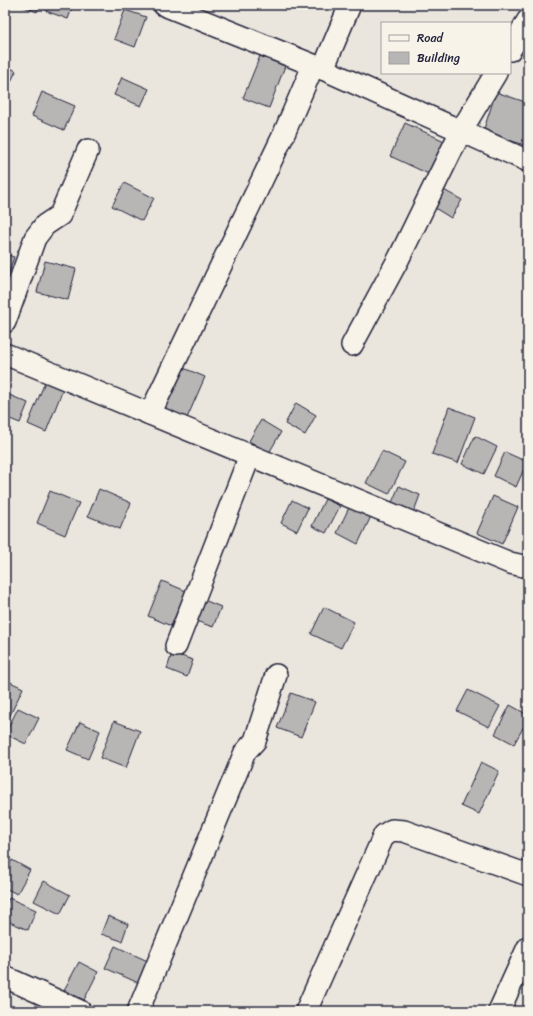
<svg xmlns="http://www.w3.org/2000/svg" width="533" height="1016" font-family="Sriracha,sans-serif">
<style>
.building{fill:#b8b6b5;stroke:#22223b}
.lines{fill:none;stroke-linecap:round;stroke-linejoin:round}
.minor-casing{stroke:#22223b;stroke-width:24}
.minor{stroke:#f7f3e8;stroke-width:21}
</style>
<rect width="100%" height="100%" fill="#eae6de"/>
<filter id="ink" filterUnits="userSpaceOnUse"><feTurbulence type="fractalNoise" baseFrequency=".025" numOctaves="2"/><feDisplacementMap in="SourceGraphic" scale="8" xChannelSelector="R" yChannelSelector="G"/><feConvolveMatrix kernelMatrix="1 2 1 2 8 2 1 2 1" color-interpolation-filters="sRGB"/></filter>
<g filter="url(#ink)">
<g class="building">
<polygon points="19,5 40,5 37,12"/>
<polygon points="49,5 73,5 68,19 46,11"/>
<polygon points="125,10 146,17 135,47 114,39"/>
<polygon points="260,56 285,66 269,108 243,98"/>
<polygon points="5,65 16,71 5,94"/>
<polygon points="122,77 149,89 141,106 114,95"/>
<polygon points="42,92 75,106 64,130 32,116"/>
<polygon points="496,92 528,103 528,146 483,132"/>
<polygon points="405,123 451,144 435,177 390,156"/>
<polygon points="124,183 154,198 142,221 112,206"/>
<polygon points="440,188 462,200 451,218 430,205"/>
<polygon points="5,254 14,257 6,281 5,280"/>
<polygon points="45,261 76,269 68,300 37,292"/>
<polygon points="179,366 205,377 187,418 161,407"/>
<polygon points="47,377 65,384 46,432 28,424"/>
<polygon points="5,393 28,403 20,423 5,417"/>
<polygon points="296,403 316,415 305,435 285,424"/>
<polygon points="449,407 475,417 458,463 432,454"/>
<polygon points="261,420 281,432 269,453 249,441"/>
<polygon points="475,436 497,447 484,474 462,464"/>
<polygon points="382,451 405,462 389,494 366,483"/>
<polygon points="505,452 527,462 516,487 494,476"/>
<polygon points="399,486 420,495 413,514 391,505"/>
<polygon points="99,489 131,503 120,529 88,516"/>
<polygon points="50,491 79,503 65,535 37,523"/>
<polygon points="493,496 518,507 502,544 477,533"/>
<polygon points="325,499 340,506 326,533 312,526"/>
<polygon points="292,500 308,508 297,531 281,523"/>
<polygon points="352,501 373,512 358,544 337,533"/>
<polygon points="162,581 186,591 171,626 148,616"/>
<polygon points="204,600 221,607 213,627 196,621"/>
<polygon points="324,607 354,622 341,648 311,634"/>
<polygon points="172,653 193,660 187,677 167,669"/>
<polygon points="8,681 23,688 5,726 5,687"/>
<polygon points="468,690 500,706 489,727 457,711"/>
<polygon points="291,693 315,702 301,737 277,728"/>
<polygon points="510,705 528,715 528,719 514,744 495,734"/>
<polygon points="18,708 39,718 26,744 5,734"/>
<polygon points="114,721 140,731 126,768 100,758"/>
<polygon points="80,722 100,731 88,759 67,750"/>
<polygon points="481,762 499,771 479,814 461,806"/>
<polygon points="12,860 30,870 17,894 5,888 5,872"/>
<polygon points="44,881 70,895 60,914 34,901"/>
<polygon points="9,898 36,910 28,930 5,920 5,907"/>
<polygon points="108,916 128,924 122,941 101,934"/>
<polygon points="115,946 152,963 143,985 105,968"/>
<polygon points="79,962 98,972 84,1000 64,990"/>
</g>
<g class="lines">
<defs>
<g id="minor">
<polyline points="164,5 323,69 528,161"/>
<polyline points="510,50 528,20"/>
<polyline points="323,69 350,5"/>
<polyline points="5,322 35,238 45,225 60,215 88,150"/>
<polyline points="352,345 399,258 461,131 496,73"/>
<polyline points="5,354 510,563 528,567"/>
<polyline points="150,414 283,136 313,66"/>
<polyline points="176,646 250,455"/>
<polyline points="5,977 80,1011"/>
<polyline points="138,1011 245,752 255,741 276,675"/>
<polyline points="306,1011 384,835 392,830 404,831 528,875"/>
<polyline points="499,1011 528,947"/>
</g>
</defs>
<use href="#minor" class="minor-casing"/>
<use href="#minor" class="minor"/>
</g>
</g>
<rect width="533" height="1016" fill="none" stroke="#f7f3e8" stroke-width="20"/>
<rect x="10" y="10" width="513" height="996" fill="none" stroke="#22223b" stroke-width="1.5" filter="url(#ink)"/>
<rect x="381" y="22" width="130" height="52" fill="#f7f3e8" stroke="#a29fa3"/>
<rect x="389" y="35" width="20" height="6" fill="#f7f3e8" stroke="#a29fa3"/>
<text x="417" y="42" font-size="12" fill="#22223b">Road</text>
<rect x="389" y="52" width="20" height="12" fill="#b8b6b5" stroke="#a29fa3"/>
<text x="417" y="62" font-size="12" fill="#22223b">Building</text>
</svg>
